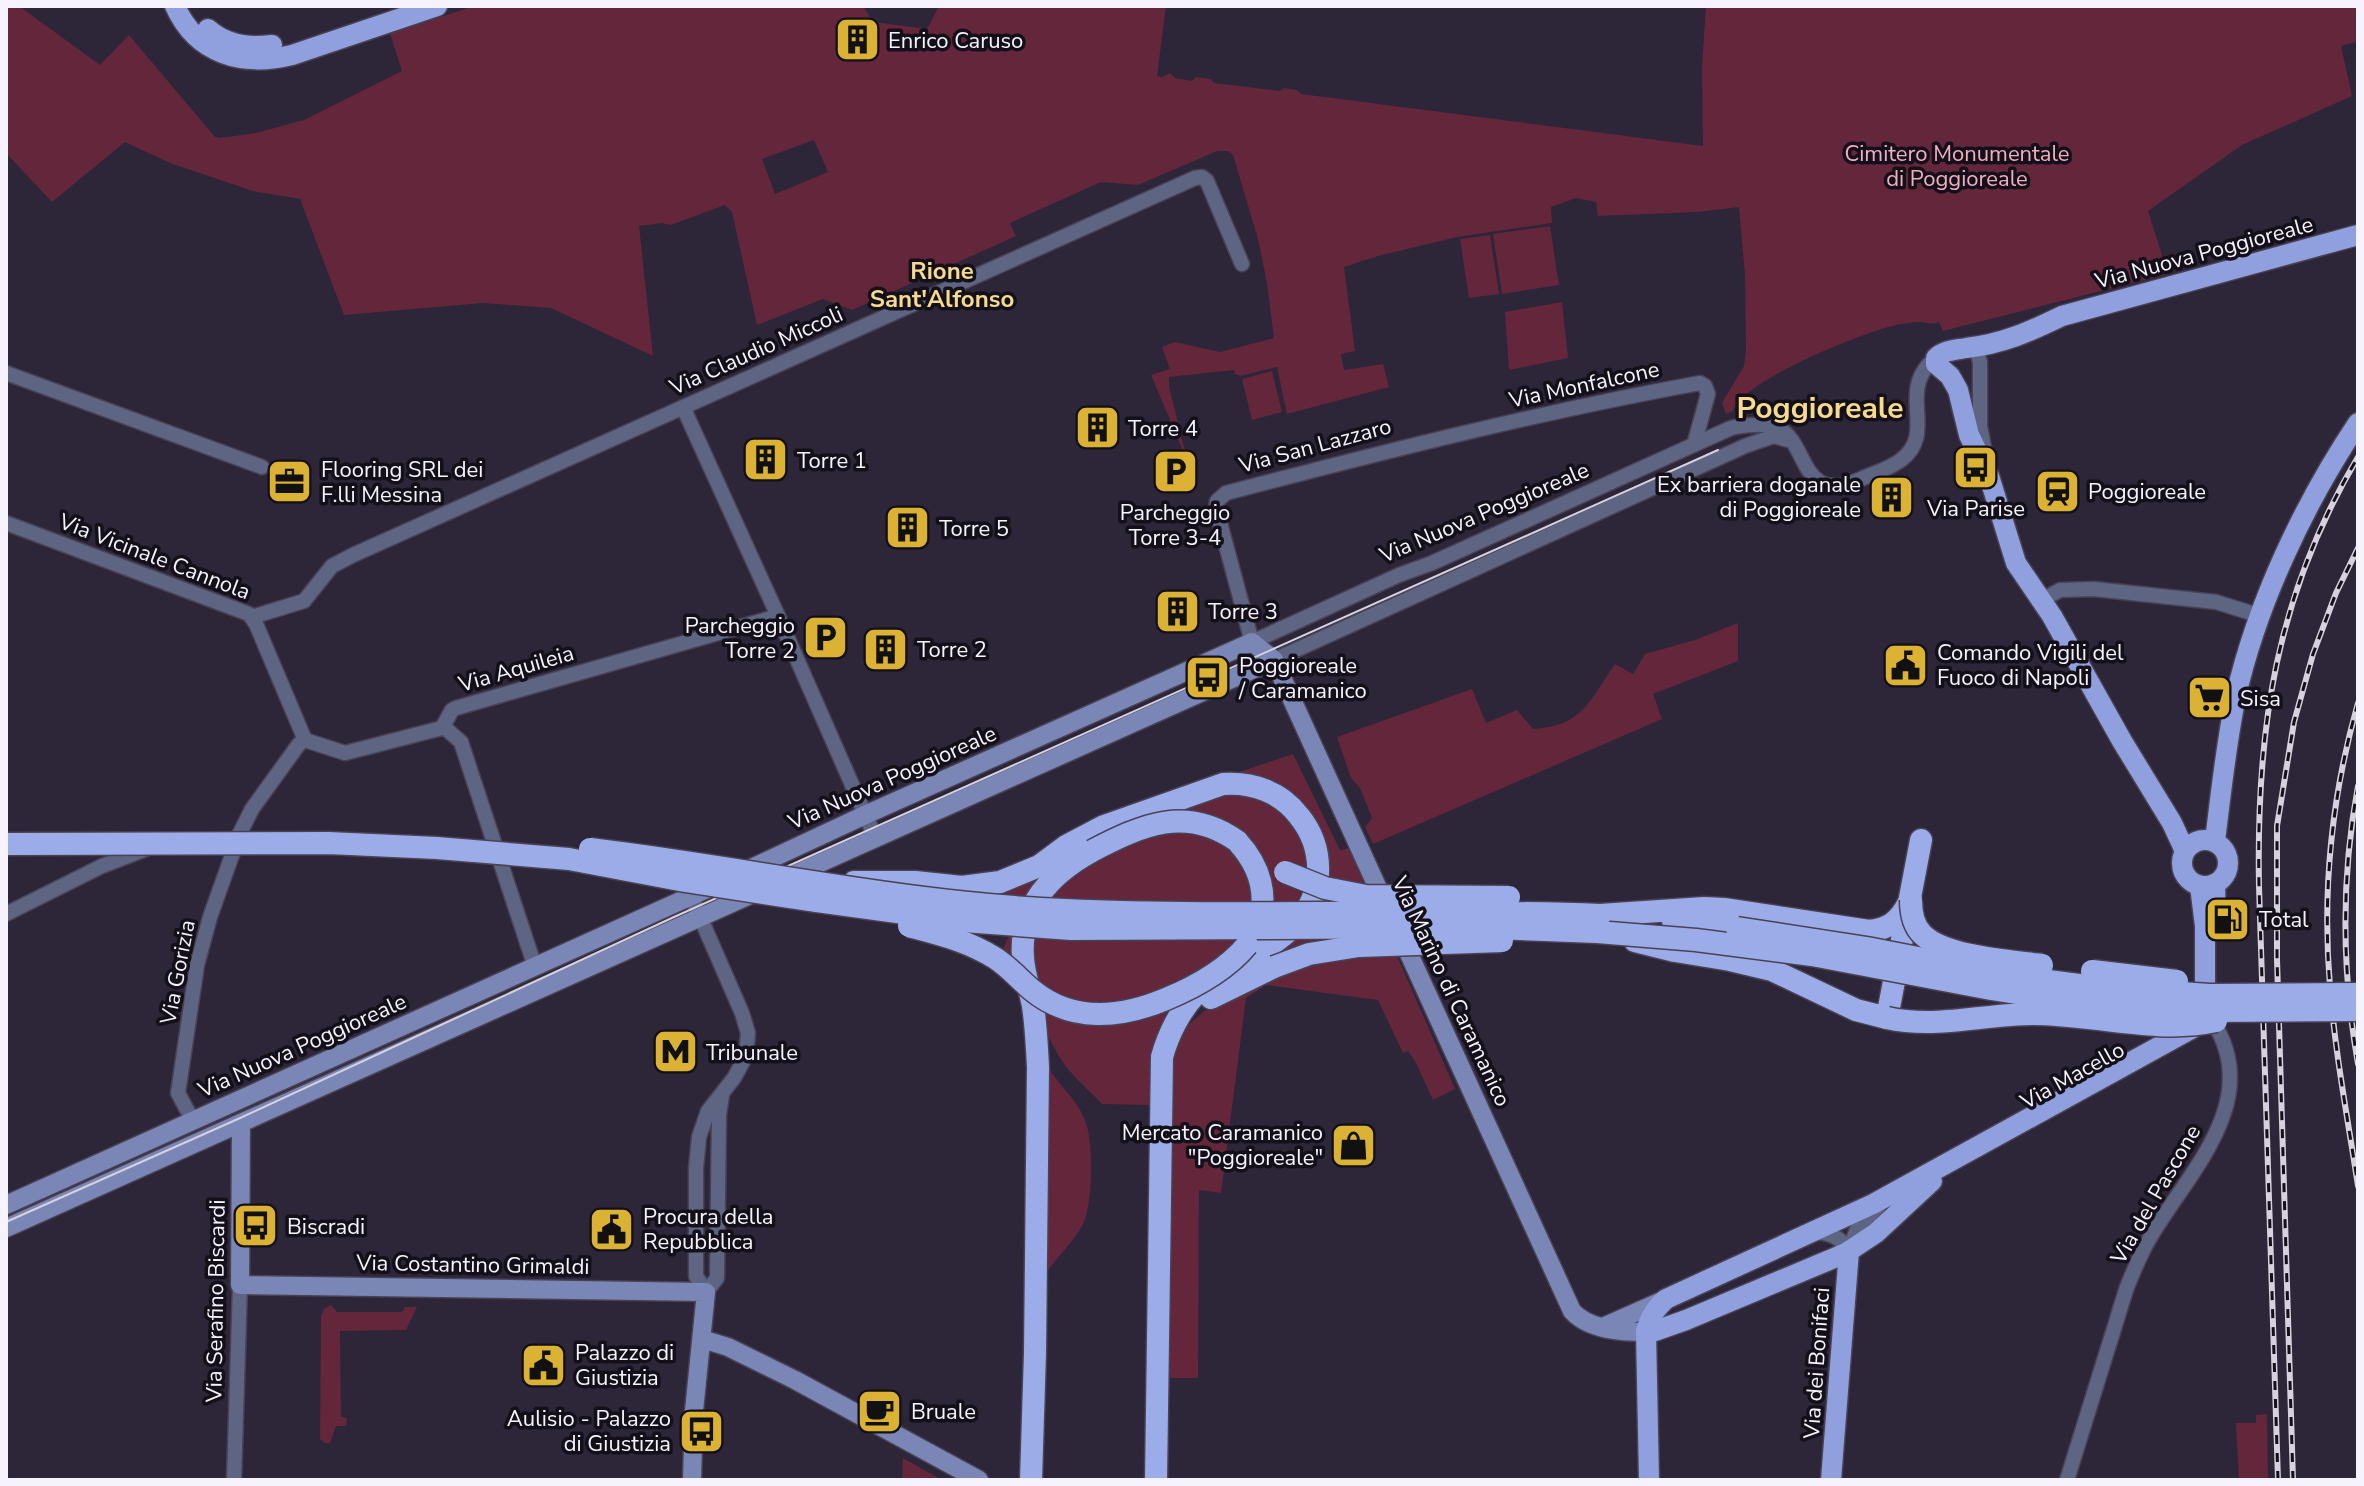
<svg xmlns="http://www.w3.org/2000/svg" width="2364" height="1486" font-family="'Nunito Sans',sans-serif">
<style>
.green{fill:#64263b;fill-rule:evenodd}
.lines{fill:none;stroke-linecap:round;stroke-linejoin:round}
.minor-casing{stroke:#494254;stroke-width:17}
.secondary-casing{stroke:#494254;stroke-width:21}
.primary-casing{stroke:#494254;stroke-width:23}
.trunk-casing{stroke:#494254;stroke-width:25}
.minor{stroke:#5d6583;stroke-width:14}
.secondary{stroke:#7a86b6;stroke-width:18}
.primary{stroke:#909fdd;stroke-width:20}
.trunk{stroke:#9cace8;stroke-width:22}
.tram{stroke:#d5d1de;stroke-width:2}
.rail-casing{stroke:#d5d1de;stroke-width:6}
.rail{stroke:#131019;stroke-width:3;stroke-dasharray:9;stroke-linecap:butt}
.trunk-bridge-casing{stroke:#494254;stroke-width:25;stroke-linecap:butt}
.trunk-bridge{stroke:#9cace8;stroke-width:22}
.labels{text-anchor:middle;stroke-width:7;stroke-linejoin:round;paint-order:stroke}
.poi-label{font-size:22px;fill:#f6f2fe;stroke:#131019;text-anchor:start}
.park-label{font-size:22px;fill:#f2adbf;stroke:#131019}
.street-label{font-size:22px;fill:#f6f2fe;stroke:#131019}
.neighbourhood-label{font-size:24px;font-weight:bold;fill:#f6da8e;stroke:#131019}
.district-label{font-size:30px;font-weight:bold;fill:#f6da8e;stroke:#131019}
</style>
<rect width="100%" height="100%" fill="#2d2538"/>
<g class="green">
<path d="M 6,6 L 19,6 L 100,65 L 129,35 L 215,137 L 220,138 L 256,133 L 304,120 L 402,71 L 390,34 L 474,6 L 853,6 L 854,8 L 863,6 L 873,22 L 920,28 L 926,31 L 939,6 L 1166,6 L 1157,76 L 1162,77 L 1170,73 L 1175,78 L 1192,81 L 1196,77 L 1211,79 L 1214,83 L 1280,91 L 1284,88 L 1297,90 L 1301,94 L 1703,146 L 1702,66 L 1706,6 L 2358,6 L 2358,41 L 2341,46 L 2352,96 L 2242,145 L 2148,211 L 2168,274 L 1943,331 L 1939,322 C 1931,325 1928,323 1920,322 C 1912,322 1904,324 1896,325 C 1862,333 1745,379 1733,411 L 1726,414 L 1722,403 L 1744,366 L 1746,350 L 1745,275 L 1739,207 L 1697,212 L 1598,216 L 1596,202 L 1576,198 L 1551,207 L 1552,223 L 1457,237 L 1378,256 L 1344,267 L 1355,351 L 1341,354 L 1344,370 L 1383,364 L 1389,387 L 1287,414 L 1277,367 L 1240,376 L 1235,374 L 1234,370 L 1169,377 L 1169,386 L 1187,460 L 1151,375 L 1170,369 L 1162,347 L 1175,342 L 1220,352 L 1274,338 L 1267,283 L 1258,239 L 1233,155 L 1228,151 L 1217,151 L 1138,185 L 1101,182 L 1010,223 L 1016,236 L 852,310 L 823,299 L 757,325 L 732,212 L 725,205 L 671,225 L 662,223 L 639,226 L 653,356 L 551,308 L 483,303 L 344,315 L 300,199 L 253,191 L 170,163 L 125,142 L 52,202 L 6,153 ZM 814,140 L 828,172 L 775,194 L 762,159 Z"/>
<polygon points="1550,226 1559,285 1502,294 1493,234"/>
<polygon points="1490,235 1499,294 1469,298 1460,239"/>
<polygon points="1562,302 1568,358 1509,370 1505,312"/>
<polygon points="1272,371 1282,412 1252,420 1242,379"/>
<path d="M 1738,623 L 1738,661 L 1653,694 L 1662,719 L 1373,844 L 1365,827 L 1372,818 L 1360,788 L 1351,778 L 1337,737 L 1472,689 L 1486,723 L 1517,710 L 1533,729 C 1582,727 1590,700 1615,664 L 1633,674 L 1645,654 L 1695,640 Z"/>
<path d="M 1293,754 L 1340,850 L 1350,848 L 1455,1089 L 1433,1100 L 1415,1061 L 1408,1051 L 1403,1053 L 1378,1000 L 1266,985 L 1246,998 L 1221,1193 L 1199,1190 L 1198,1378 L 1164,1378 L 1168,1062 L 1184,1029 L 1203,1012 L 1294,967 L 1289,954 L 1207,995 C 1236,976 1292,947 1311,918 C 1319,905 1326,887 1326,872 C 1326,840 1299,792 1268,783 C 1251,777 1230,780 1212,781 L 1216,792 C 1239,787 1261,791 1280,806 C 1297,819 1311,840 1312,862 C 1312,871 1313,884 1310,893 C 1295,930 1246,957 1214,977 C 1199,987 1182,996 1172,1011 C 1152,1043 1151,1069 1151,1105 L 1102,1104 C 1088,1089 1067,1072 1057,1053 C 1027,1001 1012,926 1059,880 C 1070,869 1087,861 1101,853 L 1096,842 L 1042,879 L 1023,903 L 1014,959 L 1002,951 L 1009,936 L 985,880 L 1212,781 Z"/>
<path d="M 1049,1069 C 1061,1087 1081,1104 1087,1126 C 1093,1148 1093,1204 1083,1224 C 1073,1243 1057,1257 1045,1274 Z"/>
<polygon points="331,1305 337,1312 402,1312 405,1307 417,1307 406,1330 340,1331 341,1417 347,1418 346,1426 336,1426 330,1443 325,1443 320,1439 321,1316 324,1309"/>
<polygon points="2267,1414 2268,1480 2239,1480 2236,1423 2256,1423 2256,1415"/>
<polygon points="903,1458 942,1480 902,1480"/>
</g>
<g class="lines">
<defs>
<g id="minor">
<polyline points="1977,351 1980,362 1980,426 1986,458"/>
<polyline points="6,373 262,467"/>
<polyline points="683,407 778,616 875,837"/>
<path d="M 1694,445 L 1708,394 L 1705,386 L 1700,383 C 1540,412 1383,452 1226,493 L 1217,501 L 1216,508 L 1252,642 L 1399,575 L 1432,563 L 1731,428 L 1735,427 C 1747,425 1767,423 1778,428 C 1809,442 1799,507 1861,479 C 1874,473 1889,469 1901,460 C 1936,434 1900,395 1929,364"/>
<polyline points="6,523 249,614 256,624 305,740"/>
<polyline points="2042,600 2060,590 2094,589 2216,602 2261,616"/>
<polyline points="252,617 304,601 332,566 353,555 1195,178 1202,177 1207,181 1242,264"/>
<polyline points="1274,660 1745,446 1774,436 1788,440"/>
<polyline points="444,727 461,742 535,967"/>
<polyline points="305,740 345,753 442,728 452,710 456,708 778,616"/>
<polyline points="691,896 742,1013 748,1033 746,1056 734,1078 708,1111 699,1137 696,1168 696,1276 706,1292 717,1278 719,1115 722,1095"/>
<polyline points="6,914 102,866 146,849"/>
<polyline points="193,1121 178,1093 197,965 210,917 240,833 252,809 299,744 305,740"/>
<path d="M 1814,1232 C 1830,1233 1841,1237 1849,1251"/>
<polyline points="1849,1251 1857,1229 1879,1206"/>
<polyline points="234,1480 240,1285"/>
<path d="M 2067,1480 C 2080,1437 2094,1394 2107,1351 C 2114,1330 2120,1308 2127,1287 C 2134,1270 2141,1252 2151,1236 C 2188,1173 2264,1101 2213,1022"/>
</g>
<g id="secondary">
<polyline points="741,873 865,815 1252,642 1274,660 1386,906"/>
<polyline points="782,880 1274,660"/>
<path d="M 1399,932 L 1572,1311 C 1589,1330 1622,1332 1646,1332"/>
<polyline points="241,1123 240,1285 706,1292 694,1411 692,1480"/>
<polyline points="6,1205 718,884"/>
<polyline points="6,1228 759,891"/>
<polyline points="1605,1326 1666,1299"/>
<polyline points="702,1339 728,1347 795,1380 979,1480"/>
</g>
<g id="primary">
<path d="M 175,6 C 197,55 243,67 292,55 L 437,6"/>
<path d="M 208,29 C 226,45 250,48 272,45"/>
<circle cx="2205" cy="863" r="23"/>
<path d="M 2215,841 C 2221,793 2226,744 2236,696 C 2257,603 2305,502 2358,423"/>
<path d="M 2185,851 L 2172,823 L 2122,741 L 2052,616 L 2016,563 L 1989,476 L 1969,435 L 1958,390 L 1950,376 L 1936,364 L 1936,358 C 1944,350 1955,350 1966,348 C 2002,344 2029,332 2062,316 L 2358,235"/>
<polyline points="2215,884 2216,926"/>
<polyline points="1646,1332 1655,1331 1686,1320 1846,1253 1876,1233 1932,1181"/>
<path d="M 1649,1480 L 1646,1332 C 1649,1318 1655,1309 1666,1299 L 1873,1204 L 2191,1029 L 2199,1023 L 2205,1003 L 2205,926 L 2200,886"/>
<polyline points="1831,1480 1849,1251"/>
</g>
<g id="trunk">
<path d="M 1237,841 C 1260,866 1270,897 1256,930"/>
<path d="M 854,882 L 915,882 L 962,887 L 1000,882 L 1039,866 L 1066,846 L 1104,826 L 1223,784 C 1253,782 1281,792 1299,816 C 1312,832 1319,852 1318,873 C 1315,940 1239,955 1197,993 C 1180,1010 1168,1035 1162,1057 L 1156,1480"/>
<path d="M 1600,915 L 1704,908 L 1724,909 L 1869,931 C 1889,929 1899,921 1908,904"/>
<polyline points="1673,921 1737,928"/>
<polyline points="1635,941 1675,951 1730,960 1772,970 1856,1010 1887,1018 1921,840"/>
<polyline points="1211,998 1274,967"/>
<path d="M 1031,1480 L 1035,1353 L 1038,1067 C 1037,1047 1036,1026 1033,1006 C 1030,990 1024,974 1023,958 C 1019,907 1050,874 1092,851"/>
</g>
</defs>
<use href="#minor" class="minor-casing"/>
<use href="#secondary" class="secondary-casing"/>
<use href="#primary" class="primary-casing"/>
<use href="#trunk" class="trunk-casing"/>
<use href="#minor" class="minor"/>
<use href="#secondary" class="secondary"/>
<use href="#primary" class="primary"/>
<use href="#trunk" class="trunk"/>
<polyline class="tram" points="6,1222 238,1119 674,917 1718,450"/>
<defs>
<g id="rail">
<path d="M 2358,703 C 2332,794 2322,892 2330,987 C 2335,1053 2348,1120 2358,1186"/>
<path d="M 2358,786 C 2341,877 2342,973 2358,1064"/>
<path d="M 2278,1480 L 2259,886 C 2256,728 2276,595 2358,457"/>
<polyline points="2293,1480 2277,959 2277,826 2294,722 2313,654 2336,593 2358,548"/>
</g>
</defs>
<use href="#rail" class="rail-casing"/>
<use href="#rail" class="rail"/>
<defs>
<g id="trunk-bridge">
<polyline points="6,844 328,843 437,848 569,859 685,881 815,901 963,921 1071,929 1467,927 1597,932 1696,940 1812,955 1991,989 2083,1003 2209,1011 2358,1010"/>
<path d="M 590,849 C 749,868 906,904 1066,910 C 1244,918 1422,908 1600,915"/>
<path d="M 1092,851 C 1142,825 1186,805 1237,841"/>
<polyline points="1285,872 1325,888 1366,896 1509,897"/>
<path d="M 1911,900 C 1911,912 1913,925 1922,934 C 1944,957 2011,961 2042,965"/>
<path d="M 909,926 C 939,934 968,941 995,958 C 1009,967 1020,980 1032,990 C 1072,1023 1121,1018 1166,999 C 1195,987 1227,969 1247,945"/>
<polyline points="1737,928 1867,948 2010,976 2102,988 2210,995 2358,994"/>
<polyline points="1274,967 1309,954 1359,946 1502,941"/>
<polyline points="2092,971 2177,981"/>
<path d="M 1887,1018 C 1936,1029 1984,1014 2033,1014 C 2094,1014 2156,1034 2216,1021"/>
</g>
</defs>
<use href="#trunk-bridge" class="trunk-bridge-casing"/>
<use href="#trunk-bridge" class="trunk-bridge"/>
</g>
<defs>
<symbol id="building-square" viewBox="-11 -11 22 22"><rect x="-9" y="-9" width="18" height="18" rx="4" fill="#dbb233" stroke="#131019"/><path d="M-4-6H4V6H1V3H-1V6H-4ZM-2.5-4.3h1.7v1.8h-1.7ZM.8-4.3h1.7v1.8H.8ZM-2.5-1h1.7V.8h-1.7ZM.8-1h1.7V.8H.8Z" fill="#111"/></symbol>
<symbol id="bus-square" viewBox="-11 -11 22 22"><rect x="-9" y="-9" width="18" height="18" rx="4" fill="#dbb233" stroke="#131019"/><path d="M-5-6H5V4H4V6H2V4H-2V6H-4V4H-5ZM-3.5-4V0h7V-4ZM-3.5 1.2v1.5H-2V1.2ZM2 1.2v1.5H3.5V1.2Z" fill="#111"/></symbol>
<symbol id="parking-square" viewBox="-11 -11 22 22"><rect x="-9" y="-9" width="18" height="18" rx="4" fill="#dbb233" stroke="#131019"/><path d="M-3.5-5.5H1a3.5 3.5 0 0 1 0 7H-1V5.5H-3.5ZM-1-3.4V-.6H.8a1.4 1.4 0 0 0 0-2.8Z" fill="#111"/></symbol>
<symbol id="office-square" viewBox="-11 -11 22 22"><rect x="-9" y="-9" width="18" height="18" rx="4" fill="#dbb233" stroke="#131019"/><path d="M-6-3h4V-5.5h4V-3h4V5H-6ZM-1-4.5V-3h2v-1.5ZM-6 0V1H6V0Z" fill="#111"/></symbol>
<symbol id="station-square" viewBox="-11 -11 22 22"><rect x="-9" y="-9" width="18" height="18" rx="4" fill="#dbb233" stroke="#131019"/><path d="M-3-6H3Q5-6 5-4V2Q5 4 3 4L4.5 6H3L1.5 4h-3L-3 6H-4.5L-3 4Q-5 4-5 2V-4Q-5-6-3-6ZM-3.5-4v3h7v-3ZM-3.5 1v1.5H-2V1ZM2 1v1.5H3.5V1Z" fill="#111"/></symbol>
<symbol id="civic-square" viewBox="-11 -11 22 22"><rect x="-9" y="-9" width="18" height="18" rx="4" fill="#dbb233" stroke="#131019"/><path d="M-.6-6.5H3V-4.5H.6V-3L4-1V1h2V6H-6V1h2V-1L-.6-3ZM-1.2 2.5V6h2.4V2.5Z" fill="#111"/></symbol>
<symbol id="supermarket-square" viewBox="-11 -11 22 22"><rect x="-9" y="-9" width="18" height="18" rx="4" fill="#dbb233" stroke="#131019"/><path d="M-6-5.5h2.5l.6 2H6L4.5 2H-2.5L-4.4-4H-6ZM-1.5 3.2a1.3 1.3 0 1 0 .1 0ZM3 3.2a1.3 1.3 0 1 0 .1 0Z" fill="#111"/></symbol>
<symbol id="fuel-square" viewBox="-11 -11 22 22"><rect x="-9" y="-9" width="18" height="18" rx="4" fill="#dbb233" stroke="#131019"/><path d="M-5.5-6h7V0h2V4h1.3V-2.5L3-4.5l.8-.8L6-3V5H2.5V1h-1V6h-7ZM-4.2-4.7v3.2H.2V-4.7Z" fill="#111"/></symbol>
<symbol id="metro-square" viewBox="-11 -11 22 22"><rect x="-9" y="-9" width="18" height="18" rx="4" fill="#dbb233" stroke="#131019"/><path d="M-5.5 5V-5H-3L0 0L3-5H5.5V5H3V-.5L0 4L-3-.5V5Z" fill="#111"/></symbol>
<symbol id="shop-square" viewBox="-11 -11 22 22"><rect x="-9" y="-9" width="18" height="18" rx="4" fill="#dbb233" stroke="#131019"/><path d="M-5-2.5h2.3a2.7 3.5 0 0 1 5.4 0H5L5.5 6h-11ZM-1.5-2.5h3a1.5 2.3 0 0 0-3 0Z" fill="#111"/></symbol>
<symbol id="cafe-square" viewBox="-11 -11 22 22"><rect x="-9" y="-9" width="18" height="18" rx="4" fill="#dbb233" stroke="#131019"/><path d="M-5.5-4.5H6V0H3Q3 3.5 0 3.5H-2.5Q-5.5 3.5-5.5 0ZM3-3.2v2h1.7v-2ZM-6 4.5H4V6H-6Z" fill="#111"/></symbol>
</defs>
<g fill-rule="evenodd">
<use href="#building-square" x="832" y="14" width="51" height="51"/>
<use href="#building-square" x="1072" y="402" width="51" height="51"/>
<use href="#building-square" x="740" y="434" width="51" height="51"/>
<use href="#bus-square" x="1950" y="442" width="51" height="51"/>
<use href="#parking-square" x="1150" y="446" width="51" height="51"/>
<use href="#office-square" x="264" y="456" width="51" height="51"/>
<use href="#station-square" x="2032" y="466" width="51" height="51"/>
<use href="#building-square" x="1866" y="472" width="51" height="51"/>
<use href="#building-square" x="882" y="502" width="51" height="51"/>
<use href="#building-square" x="1152" y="586" width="51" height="51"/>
<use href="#parking-square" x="800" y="612" width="51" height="51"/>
<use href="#building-square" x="860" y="624" width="51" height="51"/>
<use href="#civic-square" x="1880" y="640" width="51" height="51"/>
<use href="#bus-square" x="1182" y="652" width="51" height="51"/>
<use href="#supermarket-square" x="2184" y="672" width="51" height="51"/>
<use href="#fuel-square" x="2202" y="894" width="51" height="51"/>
<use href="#metro-square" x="650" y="1026" width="51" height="51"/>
<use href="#shop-square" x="1328" y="1120" width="51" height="51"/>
<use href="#bus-square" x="230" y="1200" width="51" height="51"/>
<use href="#civic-square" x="586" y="1204" width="51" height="51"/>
<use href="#civic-square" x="518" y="1340" width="51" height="51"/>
<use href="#cafe-square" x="854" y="1386" width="51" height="51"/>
<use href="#bus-square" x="676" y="1406" width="51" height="51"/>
</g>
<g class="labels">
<g class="poi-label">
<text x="888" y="48">Enrico Caruso</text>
<text x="1128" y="436">Torre 4</text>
<text x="797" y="468">Torre 1</text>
<text x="321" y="477">Flooring SRL dei<tspan x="321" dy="25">F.lli Messina</tspan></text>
<text x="1861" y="492" text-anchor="end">Ex barriera doganale<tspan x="1861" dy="25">di Poggioreale</tspan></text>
<text x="2088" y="499">Poggioreale</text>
<text x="1976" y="516" text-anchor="middle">Via Parise</text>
<text x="1175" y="520" text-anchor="middle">Parcheggio<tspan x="1175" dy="25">Torre 3-4</tspan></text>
<text x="939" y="536">Torre 5</text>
<text x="1208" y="619">Torre 3</text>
<text x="795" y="633" text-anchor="end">Parcheggio<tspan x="795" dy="25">Torre 2</tspan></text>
<text x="917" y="657">Torre 2</text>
<text x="1937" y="660">Comando Vigili del<tspan x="1937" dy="25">Fuoco di Napoli</tspan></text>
<text x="1239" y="673">Poggioreale<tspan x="1239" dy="25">/ Caramanico</tspan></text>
<text x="2240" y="706">Sisa</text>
<text x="2259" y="927">Total</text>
<text x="706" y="1060">Tribunale</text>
<text x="1323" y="1140" text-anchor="end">Mercato Caramanico<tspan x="1323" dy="25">"Poggioreale"</tspan></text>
<text x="643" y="1224">Procura della<tspan x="643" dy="25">Repubblica</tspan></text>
<text x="287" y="1234">Biscradi</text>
<text x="575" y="1360">Palazzo di<tspan x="575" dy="25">Giustizia</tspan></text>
<text x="911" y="1419">Bruale</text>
<text x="671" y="1426" text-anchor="end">Aulisio - Palazzo<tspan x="671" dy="25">di Giustizia</tspan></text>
</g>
<g class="park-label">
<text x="1957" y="161">Cimitero Monumentale<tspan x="1957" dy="25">di Poggioreale</tspan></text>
</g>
<g class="street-label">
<text transform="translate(2204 252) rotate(-15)" y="8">Via Nuova Poggioreale</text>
<text transform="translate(756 350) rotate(-24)" y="8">Via Claudio Miccoli</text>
<text transform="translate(1584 384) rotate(-12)" y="8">Via Monfalcone</text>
<text transform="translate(1315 445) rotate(-15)" y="8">Via San Lazzaro</text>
<text transform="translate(1484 512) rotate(-23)" y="8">Via Nuova Poggioreale</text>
<text transform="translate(155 556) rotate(21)" y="8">Via Vicinale Cannola</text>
<text transform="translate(516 668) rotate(-16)" y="8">Via Aquileia</text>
<text transform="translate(892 777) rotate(-24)" y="8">Via Nuova Poggioreale</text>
<text transform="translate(177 972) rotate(-79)" y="8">Via Gorizia</text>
<text transform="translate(1452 991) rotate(65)" y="8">Via Marino di Caramanico</text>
<text transform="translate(302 1045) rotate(-24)" y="8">Via Nuova Poggioreale</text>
<text transform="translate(2072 1075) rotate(-29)" y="8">Via Macello</text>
<text transform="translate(2155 1194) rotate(-60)" y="8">Via del Pascone</text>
<text transform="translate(473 1264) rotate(1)" y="8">Via Costantino Grimaldi</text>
<text transform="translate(215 1301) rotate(-89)" y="8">Via Serafino Biscardi</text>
<text transform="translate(1816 1363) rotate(-86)" y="8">Via dei Bonifaci</text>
</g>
<g class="neighbourhood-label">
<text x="942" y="279">Rione<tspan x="942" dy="28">Sant'Alfonso</tspan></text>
</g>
<g class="district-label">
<text x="1820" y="418">Poggioreale</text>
</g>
</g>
<rect width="2364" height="1486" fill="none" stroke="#f6f2fe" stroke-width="16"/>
</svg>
